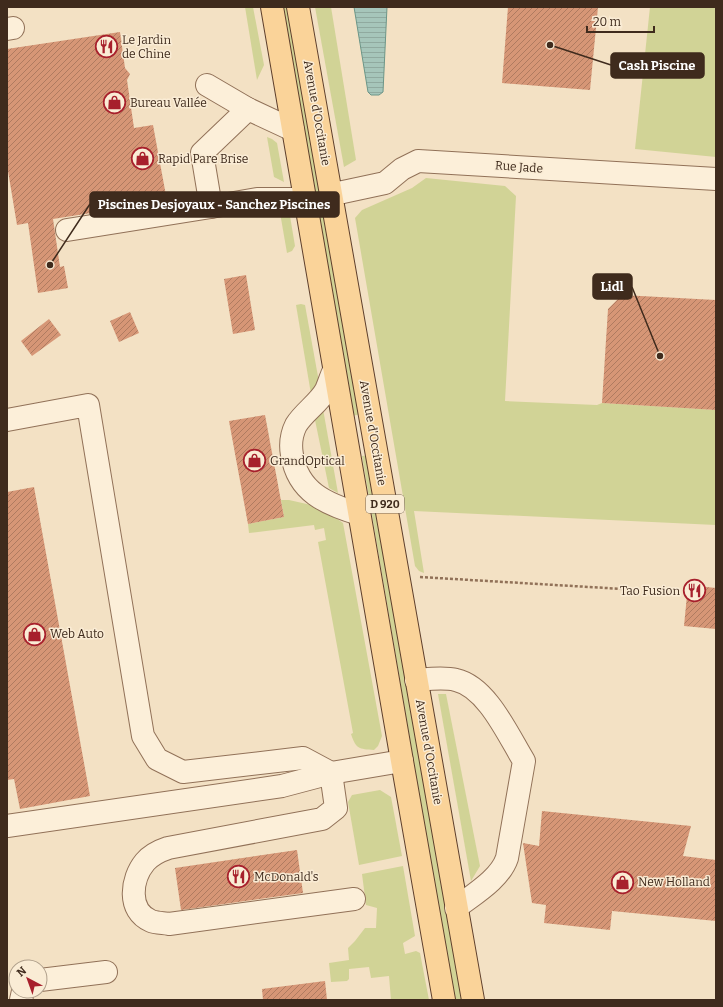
<svg xmlns="http://www.w3.org/2000/svg" width="723" height="1007" font-family="Bitter,serif">
<style>
.grass{fill:#d1d396}
.water{fill:url(#water-rules);stroke:#6c9688}
.building{fill:url(#building-hatch)}
.lines{fill:none;stroke-linecap:round;stroke-linejoin:round}
.minor-casing{stroke:#917158;stroke-width:24}
.major-casing{stroke:#5e3f2c;stroke-width:24}
.path{stroke:#917158;stroke-width:2.5;stroke-dasharray:3 2;stroke-linecap:butt}
.minor{stroke:#fcefd9;stroke-width:22}
.major{stroke:#fad399;stroke-width:22}
.labels{text-anchor:middle;stroke-width:3;stroke-linejoin:round;paint-order:stroke}
.shield{fill:#faecd5;stroke:#776554;stroke-width:1}
.shield-label{font-size:11px;font-weight:bold;fill:#3f2b1d}
.poi-label{font-size:12px;fill:#3f2b1d;stroke:#faecd5;text-anchor:start}
.street-label{font-size:12px;fill:#3f2b1d;stroke:#faecd5}
.leader{fill:none;stroke:#3f2b1d;stroke-width:1.5}
.callout-dot{fill:#3f2b1d;stroke:#faecd5;stroke-width:1.5}
.callout{fill:#3f2b1d;stroke:#3f2b1d;stroke-width:1.5}
.callout-label{font-size:13px;text-anchor:middle;font-weight:bold;fill:#fff}
</style>
<defs>
<pattern id="water-rules" width="6" height="5" patternUnits="userSpaceOnUse"><rect width="6" height="5" fill="#a6c6ba"/><path d="M0 2.5h6" fill="none" stroke="#90aa9f"/></pattern>
<pattern id="building-hatch" width="6" height="6" patternUnits="userSpaceOnUse"><rect width="6" height="6" fill="#d69676"/><path d="M-1 1l2-2M0 6l6-6M5 7l2-2" fill="none" stroke="#af7b60"/></pattern>
</defs>
<rect width="100%" height="100%" fill="#f3e1c4"/>
<g class="grass">
<polygon points="245,7 253,7 264,65 257,80"/>
<polygon points="280,7 289,7 361,414 352,416"/>
<polygon points="315,7 331,7 356,160 344,167"/>
<polygon points="650,7 716,7 716,157 635,149"/>
<polygon points="267,137 272,139 277,143 284,182 274,177"/>
<polygon points="426,178 505,186 516,196 505,401 597,405 602,403 716,410 716,525 414,511 424,573 419,571 415,566 355,218 362,210 412,188"/>
<polygon points="279,207 289,210 295,246 292,251 287,253"/>
<polygon points="301,304 305,305 319,382 311,394 296,305"/>
<polygon points="323,409 338,493 329,488 315,420"/>
<polygon points="371,455 464,1000 454,1000 362,456"/>
<path d="M 281,500 L 289,500 L 320,507 L 343,523 L 382,736 L 378,746 L 374,750 C 359,749 356,749 351,734 L 353,733 L 318,542 L 326,540 L 324,528 L 315,530 L 314,525 L 249,533 L 248,524 L 284,517 Z"/>
<polygon points="438,694 446,694 480,866 471,881"/>
<polygon points="380,790 391,797 402,856 359,865 348,802 352,795"/>
<polygon points="403,866 415,936 403,943 405,954 416,951 420,953 429,1000 391,1000 389,976 371,978 369,967 349,969 349,979 347,981 331,982 329,963 349,960 348,948 355,941 365,928 376,928 377,908 366,905 362,874"/>
</g>
<polygon class="water" points="354,7 387,7 383,92 379,95 371,95 368,92"/>
<g class="building">
<polygon points="508,7 598,7 590,90 502,83"/>
<polygon points="120,32 125,68 130,74 127,80 134,128 153,125 167,201 53,219 60,267 64,266 68,288 38,293 28,223 17,225 7,165 7,49"/>
<polygon points="246,275 255,330 233,334 224,279"/>
<polygon points="622,295 716,300 716,410 602,403 608,309"/>
<polygon points="130,312 139,333 119,342 110,321"/>
<polygon points="49,319 61,335 32,356 21,341"/>
<polygon points="265,415 284,517 248,524 229,421"/>
<polygon points="34,487 90,796 20,809 14,779 7,780 7,492"/>
<polygon points="688,585 716,588 716,629 684,626"/>
<polygon points="542,811 691,826 683,856 716,860 716,921 612,911 610,930 544,923 546,905 532,903 523,843 539,846"/>
<polygon points="297,850 303,893 181,910 175,868"/>
<polygon points="325,981 327,1000 263,1000 262,989"/>
</g>
<g class="lines">
<defs>
<g id="minor">
<polyline points="7,29 13,28"/>
<polyline points="207,85 248,109"/>
<polyline points="293,130 248,109 202,153 211,207 257,199 305,199"/>
<polyline points="331,193 343,192 385,183 402,169 418,161 716,179"/>
<polyline points="67,230 211,207"/>
<path d="M 334,370 C 331,376 329,383 326,390 C 319,403 304,412 296,425 C 291,435 290,444 292,455 C 298,492 326,504 359,514"/>
<polyline points="7,420 88,405 143,736 157,759 183,772 303,758 331,773"/>
<path d="M 416,680 C 429,679 444,677 456,680 C 487,687 508,735 524,761 L 507,858 C 500,879 474,894 456,908"/>
<path d="M 331,773 L 336,808 L 322,819 L 168,848 C 159,851 151,855 145,862 C 131,879 127,911 151,921 C 156,923 164,923 169,924 L 354,899"/>
<polyline points="7,826 282,786 331,773 402,761"/>
<polyline points="40,980 106,972"/>
<polyline points="21,1000 23,991"/>
</g>
<g id="major">
<polyline points="272,7 402,761 444,1000"/>
<polyline points="298,7 473,1000"/>
</g>
</defs>
<use href="#minor" class="minor-casing"/>
<use href="#major" class="major-casing"/>
<polyline class="path" points="420,577 623,589"/>
<use href="#minor" class="minor"/>
<use href="#major" class="major"/>
</g>
<defs>
<symbol id="restaurant-ring" viewBox="-11 -11 22 22"><circle r="9.5" fill="#faecd5" stroke="#a7202c" stroke-width="1.5"/><path d="M-5-6h1v4h1v-4h1v4h1v-4h1v5L-1.5 .5V6h-2V.5L-5-1ZM5-6V6H3V1.5H1.5Q1.5-4 5-6Z" fill="#a7202c"/></symbol>
<symbol id="shop-ring" viewBox="-11 -11 22 22"><circle r="9.5" fill="#faecd5" stroke="#a7202c" stroke-width="1.5"/><path d="M-5-2.5h2.3a2.7 3.5 0 0 1 5.4 0H5L5.5 6h-11ZM-1.5-2.5h3a1.5 2.3 0 0 0-3 0Z" fill="#a7202c"/></symbol>
</defs>
<g fill-rule="evenodd">
<use href="#restaurant-ring" x="94" y="34" width="25" height="25"/>
<use href="#shop-ring" x="102" y="90" width="25" height="25"/>
<use href="#shop-ring" x="130" y="146" width="25" height="25"/>
<use href="#shop-ring" x="242" y="448" width="25" height="25"/>
<use href="#restaurant-ring" x="682" y="578" width="25" height="25"/>
<use href="#shop-ring" x="22" y="622" width="25" height="25"/>
<use href="#restaurant-ring" x="226" y="864" width="25" height="25"/>
<use href="#shop-ring" x="610" y="870" width="25" height="25"/>
</g>
<g class="labels">
<rect class="shield" x="366" y="495" width="38" height="18" rx="3"/>
<g class="shield-label">
<text x="385" y="508">D 920</text>
</g>
<g class="poi-label">
<text x="122" y="44">Le Jardin<tspan x="122" dy="14">de Chine</tspan></text>
<text x="130" y="107">Bureau Vallée</text>
<text x="158" y="163">Rapid Pare Brise</text>
<text x="270" y="465">GrandOptical</text>
<text x="680" y="595" text-anchor="end">Tao Fusion</text>
<text x="50" y="638">Web Auto</text>
<text x="254" y="881">McDonald's</text>
<text x="638" y="886">New Holland</text>
</g>
<g class="street-label">
<text transform="translate(317 113) rotate(80)" y="4">Avenue d'Occitanie</text>
<text transform="translate(519 167) rotate(4)" y="4">Rue Jade</text>
<text transform="translate(373 433) rotate(80)" y="4">Avenue d'Occitanie</text>
<text transform="translate(429 752) rotate(80)" y="4">Avenue d'Occitanie</text>
</g>
</g>
<path class="leader" d="M550 45L611 65M50 265L90 204M660 356L632 287"/>
<g class="callout-dot">
<circle cx="550" cy="45" r="4"/>
<circle cx="50" cy="265" r="4"/>
<circle cx="660" cy="356" r="4"/>
</g>
<g class="callout">
<rect x="611" y="53" width="93" height="25" rx="4"/>
<rect x="90" y="192" width="249" height="25" rx="4"/>
<rect x="593" y="274" width="39" height="25" rx="4"/>
</g>
<g class="callout-label">
<text x="657" y="70">Cash Piscine</text>
<text x="214" y="209">Piscines Desjoyaux - Sanchez Piscines</text>
<text x="612" y="291">Lidl</text>
</g>
<rect width="723" height="1007" fill="none" stroke="#3f2b1d" stroke-width="16"/>
<g transform="translate(28 979) rotate(319)"><circle r="19" fill="#faecd5" stroke="#af9f8b"/>
<path d="M0-3L7 15L0 10L-7 15Z" fill="#a7202c"/>
<text y="-6" font-size="11" font-weight="bold" text-anchor="middle" fill="#3f2b1d">N</text>
</g>
<path d="M587 26v6h67v-6" fill="none" stroke="#3f2b1d" stroke-width="2"/>
<text x="593" y="26" font-size="12" fill="#3f2b1d" stroke="#faecd5" stroke-width="3" paint-order="stroke">20 m</text>
</svg>
